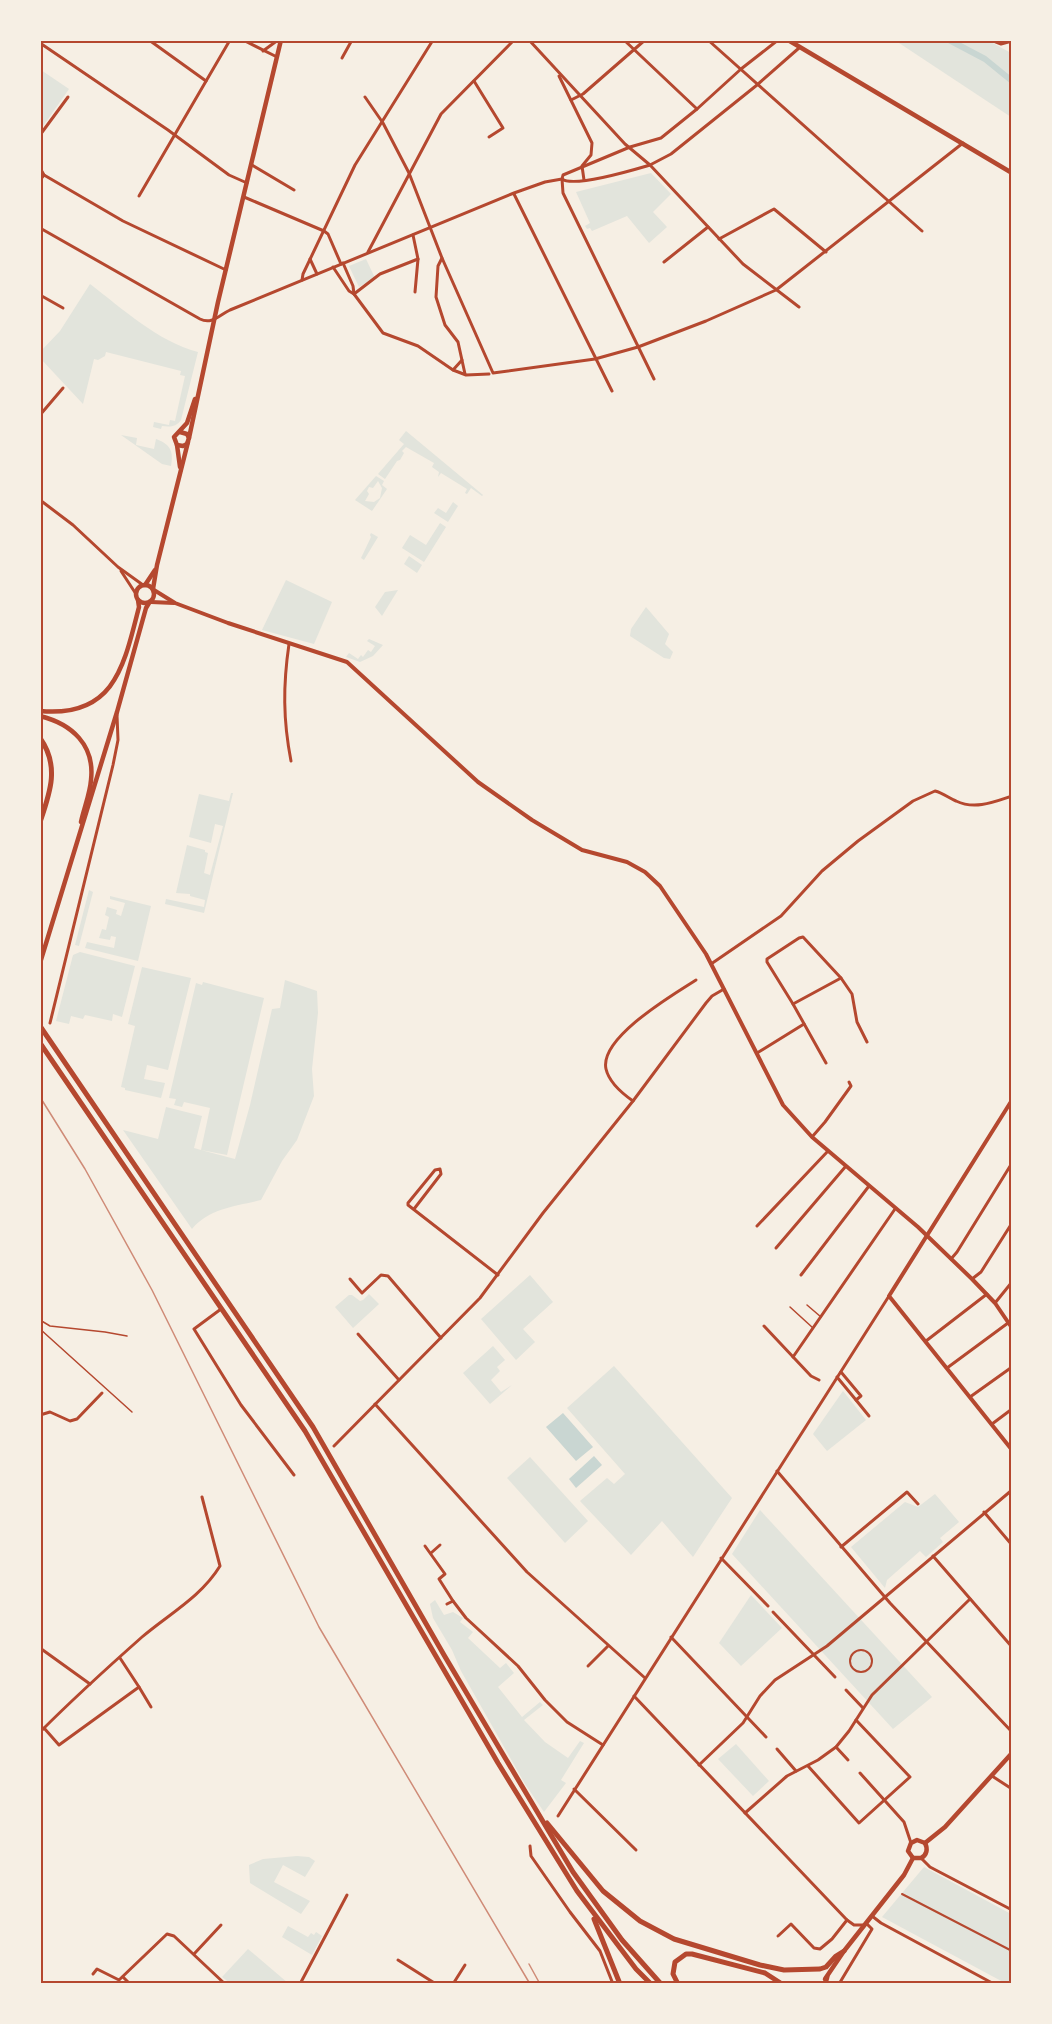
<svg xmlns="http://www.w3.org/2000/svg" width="1052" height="2024" font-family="Poppins,sans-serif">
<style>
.green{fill:#e2e4dc;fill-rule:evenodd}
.water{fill:#c9d6d2}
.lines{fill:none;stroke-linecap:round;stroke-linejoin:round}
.canal{stroke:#c9d6d2;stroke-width:6}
.service{stroke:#b5482f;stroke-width:1.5}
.pedestrian{stroke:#b5482f;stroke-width:2}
.minor{stroke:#b5482f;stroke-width:3}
.tertiary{stroke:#b5482f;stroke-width:4}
.secondary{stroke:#b5482f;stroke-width:4.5}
.primary{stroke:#b5482f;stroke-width:4.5}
.trunk{stroke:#b5482f;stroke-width:5}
.rail{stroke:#cf8b77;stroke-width:1.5}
.neatline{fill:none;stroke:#b5482f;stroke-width:2}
</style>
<rect width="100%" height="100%" fill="#f6efe4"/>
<g class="green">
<polygon points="896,41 989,41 1011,53 1011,117"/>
<polygon points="41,70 69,89 41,129"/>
<polygon points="651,173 671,194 653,212 667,227 649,243 627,216 592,231 590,228 587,229 585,226 590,223 576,192"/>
<polygon points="366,259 375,278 359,287 349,266"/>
<path d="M 90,284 C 123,309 157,341 198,352 L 181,420 C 176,427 170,427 162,426 L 161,429 L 153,427 L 154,422 L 169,425 L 170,420 L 175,421 L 185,376 L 180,375 L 181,371 L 106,352 L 105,356 L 98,360 L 94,359 L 83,404 L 41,359 L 41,351 L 60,331 Z"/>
<polygon points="406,431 483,495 482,496 471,488 467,494 465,493 467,489 441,473 438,477 439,472 432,467 434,463 406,447 402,451 404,453 400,460 397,461 385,479 378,474 404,444 399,440"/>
<path d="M 121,435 L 137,438 L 136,445 L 154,449 L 156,439 C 170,444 174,451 171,466 L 162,464 Z"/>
<path d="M 376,476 L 384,481 L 382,485 L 387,489 L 372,511 L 355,500 ZM 378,481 L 382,488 L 380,498 L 374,502 L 365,501 L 369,494 L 367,491 L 369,487 L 373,488 Z"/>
<polygon points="453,502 458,506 448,522 434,513 438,508 446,513"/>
<polygon points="440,523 446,527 424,562 402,548 410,535 426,545"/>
<polygon points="371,533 378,537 364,560 361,558 371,537 370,535"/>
<polygon points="409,556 422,565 417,573 404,564"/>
<polygon points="286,580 332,602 314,644 262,630"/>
<polygon points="398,590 382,616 375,607 385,592"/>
<polygon points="646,607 669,634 665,644 673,652 670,659 664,658 630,636 631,629"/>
<polygon points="369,639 383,645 373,656 360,662 346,657 349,653 358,659 361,655 363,657 368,650 371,652 375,646 367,641"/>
<polygon points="231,793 233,793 204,913 165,904 166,899 204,907 205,900 190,896 190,894 176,893 187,845 205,850 205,852 208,853 204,873 210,875 223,826 215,824 211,843 189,837 199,794 229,801"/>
<polygon points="89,890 93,892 79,946 75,945"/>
<polygon points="110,896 151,906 138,961 85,948 87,942 114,948 116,937 111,936 110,940 99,938 102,929 106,930 109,917 105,915 107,907 117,910 116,914 121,916 125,903 110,899"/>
<polygon points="80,952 135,966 122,1017 113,1014 112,1021 85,1015 83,1019 71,1016 69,1024 56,1021 73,955"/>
<polygon points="142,967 191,978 168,1070 147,1065 144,1079 165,1083 161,1098 125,1090 125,1088 121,1087 135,1026 128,1024"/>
<path d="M 285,980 L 317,991 L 318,1013 L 312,1069 L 314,1096 L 297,1140 L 282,1161 L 261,1200 C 237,1206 209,1208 192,1229 L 123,1130 L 158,1139 L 166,1107 L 202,1116 L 194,1148 L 201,1150 L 210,1108 L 184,1102 L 182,1107 L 174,1105 L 176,1099 L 169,1098 L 196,983 L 202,985 L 203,982 L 264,998 L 227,1155 L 201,1150 L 235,1159 L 250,1105 L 272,1009 L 280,1008 Z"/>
<polygon points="530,1275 553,1302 523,1329 535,1342 516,1360 481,1319"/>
<polygon points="369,1294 379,1304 353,1328 335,1307 349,1295 352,1295 360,1301 363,1300"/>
<polygon points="493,1346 505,1360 497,1367 500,1371 491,1380 501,1392 512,1385 490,1404 463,1373"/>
<polygon points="614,1366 732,1498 693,1557 662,1521 631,1555 580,1501 607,1478 614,1484 625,1474 567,1408"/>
<polygon points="843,1391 866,1420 827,1451 813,1434"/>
<polygon points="530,1457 588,1521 565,1543 507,1478"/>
<polygon points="935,1494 959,1522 940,1538 943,1542 926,1557 920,1551 887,1580 885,1588 851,1547 905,1502 918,1507"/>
<polygon points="760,1510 932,1697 893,1729 732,1554"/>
<polygon points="751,1595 782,1628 741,1666 719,1643"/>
<polygon points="435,1600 444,1615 453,1612 463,1618 460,1622 473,1632 468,1638 500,1668 506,1663 514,1673 498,1687 522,1717 540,1702 543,1705 524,1720 545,1742 568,1758 580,1741 584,1743 561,1780 566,1783 544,1812 525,1784 461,1671 452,1650 433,1618 430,1604"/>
<polygon points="736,1744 769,1781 753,1796 718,1759"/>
<polygon points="297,1856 309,1857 315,1861 305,1877 283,1865 274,1882 310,1901 301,1914 250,1883 249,1865 263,1859"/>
<polygon points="924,1867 1011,1914 1011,1983 1005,1983 882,1917"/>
<polygon points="288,1926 308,1937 311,1933 314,1935 316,1932 322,1936 312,1955 282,1937"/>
<polygon points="248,1949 288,1983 230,1983 222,1977"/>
</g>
<g class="water">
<polygon points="563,1413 593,1447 576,1461 546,1427"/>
<polygon points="594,1456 602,1465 576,1488 569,1479"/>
</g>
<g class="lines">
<polyline class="canal" points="949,40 985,59 1012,81"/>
<g class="service">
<polyline points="807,1305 821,1317"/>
<polyline points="790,1307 813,1328"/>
<polyline points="40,1320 50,1326 105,1332 127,1336"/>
<polyline points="40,1329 132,1412"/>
</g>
<g class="pedestrian">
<circle cx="861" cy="1661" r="11"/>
<polyline points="902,1894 1012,1951"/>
</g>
<g class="minor">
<polyline points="149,40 206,81"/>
<polyline points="243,40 277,57"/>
<path d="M 529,40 L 625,144 L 650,165 C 633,170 574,188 562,179"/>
<polyline points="624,40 697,109"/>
<polyline points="708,40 922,231"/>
<polyline points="991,40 1001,44 1012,41"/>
<polyline points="40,43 168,130 229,175 247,183"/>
<polyline points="799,48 757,85 671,154 650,165 743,264 799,307"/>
<polyline points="263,51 278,40"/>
<polyline points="342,58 352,40"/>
<polyline points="559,76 592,143 591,155 582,166 584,180"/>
<polyline points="474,81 503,128 489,137"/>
<polyline points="365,97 383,123 409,173 442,258 493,373 595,359 638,347 706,321 776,290 963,143"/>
<polyline points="571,100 583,94 645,40"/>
<polyline points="40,135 68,97"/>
<polyline points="252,165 294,190"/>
<polyline points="40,168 44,175 123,221 226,270"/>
<polyline points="562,179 563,175 630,147 661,138 697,109 741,69 778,40"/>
<polyline points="562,179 563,193 654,379"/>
<polyline points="40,180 44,175"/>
<polyline points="514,194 612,391"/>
<polyline points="139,196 230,40"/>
<polyline points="244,197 324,231 328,234 341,264"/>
<path d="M 40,228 L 200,319 C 212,325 219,315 230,310 L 514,193 L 545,182 L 562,179"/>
<polyline points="413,235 418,259 415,292"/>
<polyline points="719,239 774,209 826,252"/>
<polyline points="368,252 441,114 514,40"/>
<polyline points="442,258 438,266 436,297 445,325 458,342 465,374"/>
<polyline points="310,259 317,274"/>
<polyline points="664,262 708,227"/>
<polyline points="343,263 353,286 354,294"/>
<polyline points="333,267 349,291 354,294 383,333 418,346 453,370 466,375 489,374"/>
<polyline points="302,280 303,274 355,165 433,40"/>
<polyline points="354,294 380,274 418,259"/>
<polyline points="40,295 63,308"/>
<polyline points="453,370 462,360"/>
<polyline points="40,415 63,388"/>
<polyline points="40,500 73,525 118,567 143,585"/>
<polyline points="121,571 136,594"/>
<path d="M 289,644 C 283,685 283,720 291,761"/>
<path d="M 711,964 L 781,916 L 822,871 L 858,841 L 913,801 L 935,791 C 943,793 949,798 956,801 C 975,810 994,802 1012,796"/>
<polyline points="793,1004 841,978"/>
<polyline points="50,1023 113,765 118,740 117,715"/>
<polyline points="757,1053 804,1024"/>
<polyline points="826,1063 793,1004 767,962 767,959 799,938 803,937 841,978 852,994 857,1022 867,1042"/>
<path d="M 633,1101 C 623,1094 609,1082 606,1069 C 599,1038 674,994 696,980"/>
<polyline points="812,1137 825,1122 851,1086 849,1082"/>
<polyline points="414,1209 441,1174 440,1169 435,1170 408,1203 408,1205 498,1275"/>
<polyline points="757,1226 828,1151"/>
<polyline points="776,1248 846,1166"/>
<polyline points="951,1259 957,1252 1012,1163"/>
<polyline points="801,1275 869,1186"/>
<polyline points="350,1279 362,1293 381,1275 388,1276 441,1338"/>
<polyline points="972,1279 981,1272 1012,1223"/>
<polyline points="995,1303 1012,1282"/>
<polyline points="221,1309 194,1329 241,1405 294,1475"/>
<polyline points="764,1326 811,1376 819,1380"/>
<polyline points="358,1334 399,1380"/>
<polyline points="926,1341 987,1294"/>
<polyline points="793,1357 895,1209"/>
<polyline points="947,1368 1008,1323"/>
<polyline points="837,1377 856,1400 861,1396 841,1372"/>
<polyline points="970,1397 1012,1367"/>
<polyline points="856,1400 869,1416"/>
<polyline points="375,1404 527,1572 645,1678"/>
<polyline points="40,1415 50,1412 70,1421 77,1419 102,1393"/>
<polyline points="992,1424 1012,1409"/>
<polyline points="334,1446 480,1298 543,1213 633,1101 706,1003 712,996 724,989"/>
<polyline points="777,1471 890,1603 1012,1732"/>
<polyline points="984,1512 1012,1545"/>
<polyline points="425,1546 445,1574 439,1579 453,1601"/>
<polyline points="841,1547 907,1492 918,1504"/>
<polyline points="431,1553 440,1545"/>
<polyline points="933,1556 1012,1647"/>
<polyline points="721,1558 768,1606"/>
<polyline points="447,1604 453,1601 466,1618 518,1666 545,1700 567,1722 603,1745"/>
<polyline points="773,1612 835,1677"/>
<polyline points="671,1637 766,1737"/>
<polyline points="40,1648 90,1684"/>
<polyline points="588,1666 608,1646"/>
<polyline points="139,1687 151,1707"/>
<polyline points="846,1690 863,1708"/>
<polyline points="634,1696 847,1920 854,1925 864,1925"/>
<polyline points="44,1728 59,1745 139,1687 120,1658"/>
<path d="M 40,1732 C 73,1699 107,1668 142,1637 C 169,1614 201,1597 220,1566 L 202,1497"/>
<polyline points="836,1747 848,1760"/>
<polyline points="777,1749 796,1771"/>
<polyline points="699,1765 743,1723 760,1696 775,1680 827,1646 1012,1490"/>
<polyline points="808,1766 859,1823 910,1777 856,1720"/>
<polyline points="860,1773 904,1822 911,1843"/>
<polyline points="992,1776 1012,1789"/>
<polyline points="574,1789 636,1850"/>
<polyline points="745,1813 787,1776 818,1760 836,1747 849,1731 872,1695 970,1599"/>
<polyline points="558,1816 889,1296"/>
<polyline points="530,1846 531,1856 570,1912 600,1951 613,1984"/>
<polyline points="921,1858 930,1867 1012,1910"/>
<polyline points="872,1916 881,1923 994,1984"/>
<polyline points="778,1936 791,1924 814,1948 820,1949 832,1939 847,1920"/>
<polyline points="194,1954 221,1925"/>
<polyline points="398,1960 436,1984"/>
<polyline points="93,1974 97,1969 119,1980 167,1934 174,1936 225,1984"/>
<polyline points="123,1977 130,1984"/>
<polyline points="300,1984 347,1895"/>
<polyline points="453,1984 465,1965"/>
<polyline points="839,1984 872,1929 866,1923"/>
</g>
<g class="tertiary">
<polyline points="154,590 175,603 228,623 347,662 478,782 532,820 582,850 627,862 645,872 660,886 706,954 783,1105 812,1137 918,1227 972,1279 995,1303 1012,1328"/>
<polyline points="151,602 174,603"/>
<polyline points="1012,1100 889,1296 1012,1450"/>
</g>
<g class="secondary">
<polyline points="788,40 1012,173"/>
<polyline points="180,432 187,434 189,438 187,444 183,446 177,445 174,437 187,423 195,399"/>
<polyline points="189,438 218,302 281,40"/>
<polyline points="177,445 180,467"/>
<circle cx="145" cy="594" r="9"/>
<polyline points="145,585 155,570"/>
<polyline points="153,589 157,565 188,442"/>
<path d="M 40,711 C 115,718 124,665 139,607 L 138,600"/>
<path d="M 40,716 C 72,724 95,745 91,780 C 90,794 84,808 81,822"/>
<polyline points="40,963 117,712 146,608 149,603"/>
</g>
<g class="primary">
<polyline points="925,1843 945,1827 1012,1753"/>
<polyline points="913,1858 908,1851 911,1843 917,1840 925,1843"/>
<path d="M 913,1858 L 921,1858 C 927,1855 928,1849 925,1843"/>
<polyline points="825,1979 844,1951 904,1875 913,1858"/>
</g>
<g class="trunk">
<path d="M 40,738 C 60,766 50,793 40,822"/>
<polyline points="40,1026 313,1427 444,1655 573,1872 622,1940 661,1984"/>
<polyline points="40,1043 305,1431 498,1763 577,1891 636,1969 651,1984"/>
<polyline points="547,1823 603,1891 640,1921 674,1939 760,1965 784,1970 820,1969 826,1967 836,1956 844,1951"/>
<polyline points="594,1919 620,1984"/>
<polyline points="678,1984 673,1974 675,1962 686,1954 692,1954 765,1973 782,1984"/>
<polyline points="825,1984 827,1977"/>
</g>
<g class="rail">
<polyline points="40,1097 85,1169 152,1290 319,1627 530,1984"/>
<polyline points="529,1964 540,1984"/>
</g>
</g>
<rect width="1052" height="2024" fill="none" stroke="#f6efe4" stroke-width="84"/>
<rect x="42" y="42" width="968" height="1940" class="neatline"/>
</svg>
